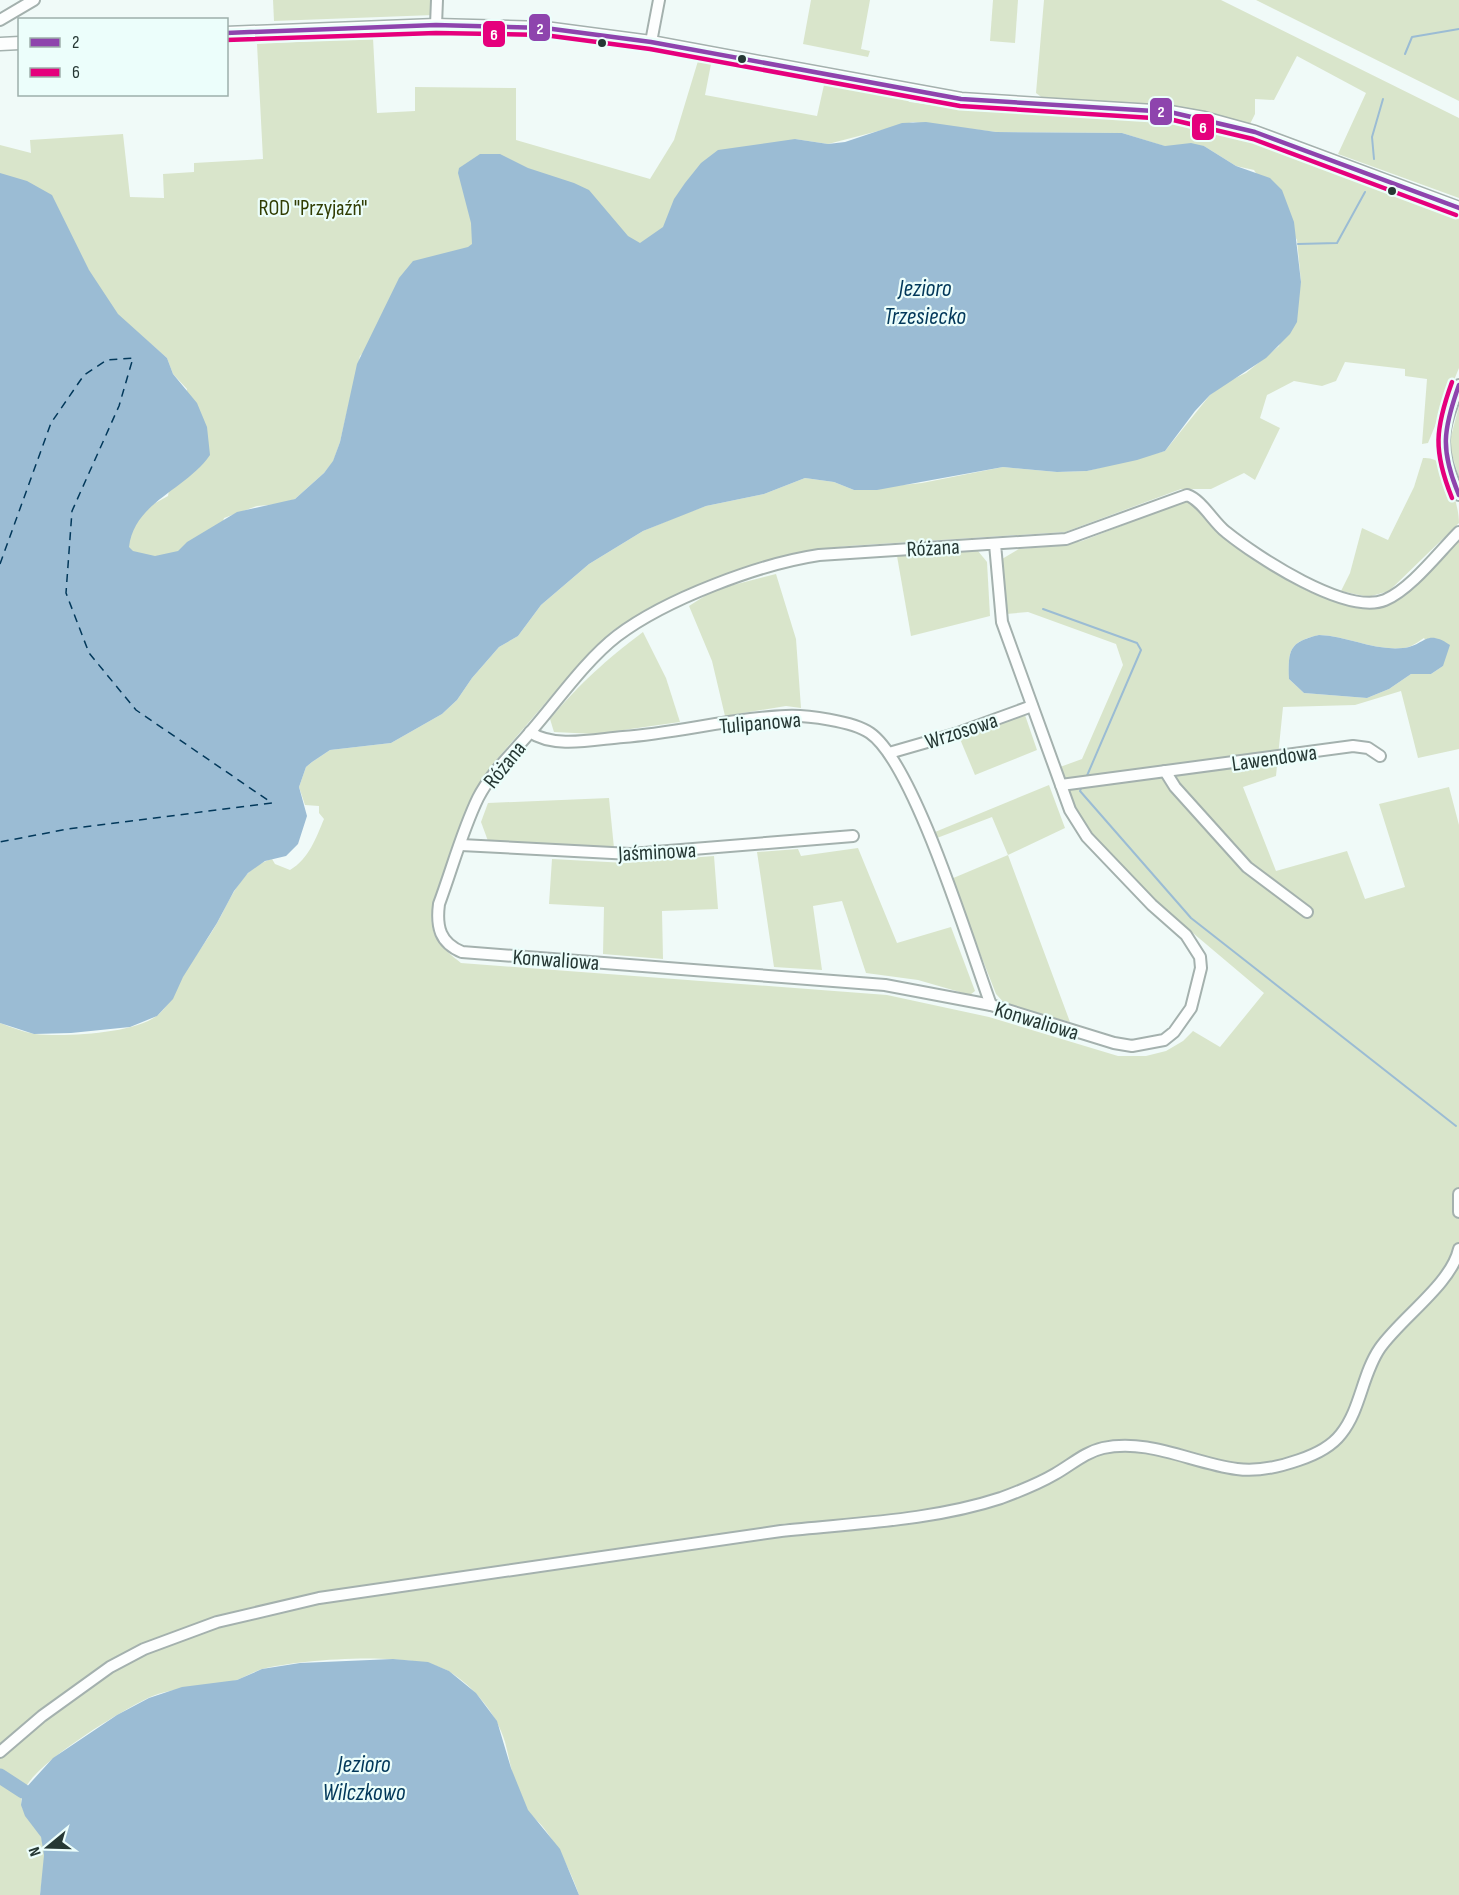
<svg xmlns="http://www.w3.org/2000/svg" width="1459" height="1895" font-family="'Sofia Sans Condensed',sans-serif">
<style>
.green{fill:#d9e5cb;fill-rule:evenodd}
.water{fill:#9bbcd4}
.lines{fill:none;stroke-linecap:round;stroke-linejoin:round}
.stream{stroke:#9bbcd4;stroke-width:2}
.river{stroke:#9bbcd4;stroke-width:15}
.ferry{stroke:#02385a;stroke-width:1.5;stroke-dasharray:8 6;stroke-linecap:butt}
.minor-casing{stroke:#a4b1ae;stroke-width:14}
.tertiary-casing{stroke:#a4b1ae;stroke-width:15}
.minor{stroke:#fdfefe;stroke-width:10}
.tertiary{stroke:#fdfefe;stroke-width:12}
.bus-1-casing{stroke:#ecfefb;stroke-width:9}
.bus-2-casing{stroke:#ecfefb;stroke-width:9}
.bus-1{stroke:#8e44ad;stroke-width:4.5}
.bus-2{stroke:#e5007d;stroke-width:4.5}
.bus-dot{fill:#263834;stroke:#ecfefb;stroke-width:2}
.labels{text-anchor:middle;stroke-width:4.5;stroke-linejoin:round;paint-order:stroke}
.park-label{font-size:22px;fill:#313d03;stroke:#ecfefb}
.street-label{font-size:22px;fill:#263834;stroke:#ecfefb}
.water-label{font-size:24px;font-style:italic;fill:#02385a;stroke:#ecfefb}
.line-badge{stroke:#ecfefb;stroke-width:2}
.badge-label{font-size:16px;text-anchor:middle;font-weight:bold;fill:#fff}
</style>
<rect width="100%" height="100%" fill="#f0faf8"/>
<g class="green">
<polygon points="273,0 435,0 434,15 274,21"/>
<polygon points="811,0 870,0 861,49 870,51 868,57 803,44"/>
<polygon points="993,0 1018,0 1015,43 990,41"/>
<polygon points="1044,0 1221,0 1459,118 1459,198 1338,154 1366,93 1297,56 1274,100 1255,99 1255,114 1250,124 1171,105 1044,99 1036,93"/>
<polygon points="1256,0 1459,0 1459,101"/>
<path d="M 373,38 L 377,113 L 415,111 L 415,87 L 516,88 L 516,140 L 650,179 L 674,140 L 698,61 L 711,64 L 705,95 L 817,116 L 824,85 L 837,85 L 901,97 L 910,102 L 964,110 L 1129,116 L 1188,125 L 1242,135 L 1339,172 L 1338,175 L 1343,177 L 1345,174 L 1459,218 L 1459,368 L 1428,443 L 1422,444 L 1427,379 L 1405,376 L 1405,369 L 1345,362 L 1336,381 L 1322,386 L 1294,381 L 1267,395 L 1260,418 L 1280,428 L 1255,480 L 1244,473 L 1211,489 L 1181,489 L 1065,532 L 848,546 L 805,551 L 727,574 L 650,607 L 612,631 L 566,679 L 492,765 L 473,794 L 433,903 C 428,935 437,944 461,963 L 887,995 L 989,1017 L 1118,1056 L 1146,1056 L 1166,1051 L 1183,1041 L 1193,1031 L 1220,1047 L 1264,993 L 1155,901 L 1091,833 L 1075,807 L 1060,767 L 1082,759 L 1123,665 L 1116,644 L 1028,612 L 1006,614 L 1002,559 L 1019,549 L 1057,546 L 1082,541 L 1186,501 C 1197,506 1210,528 1222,537 C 1254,563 1346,623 1387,606 C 1415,594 1438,562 1459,541 L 1459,749 L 1418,758 L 1401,691 L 1355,705 L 1283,707 L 1276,776 L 1243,787 L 1276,871 L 1347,851 L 1365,899 L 1405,887 L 1379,804 L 1449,787 L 1459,825 L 1459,1895 L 579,1895 C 571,1872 560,1850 546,1831 C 541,1823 533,1818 528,1811 C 514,1791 511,1764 505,1742 C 497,1714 474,1687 450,1672 C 417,1650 300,1659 262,1669 C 253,1672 245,1677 237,1680 C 208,1689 177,1685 148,1698 C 121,1711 31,1765 23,1793 C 16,1813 34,1820 41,1837 C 48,1854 42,1877 40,1895 L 0,1895 L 0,1023 C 11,1027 23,1032 35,1034 C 64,1037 137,1034 159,1014 C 172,1002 175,990 183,976 C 195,955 211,936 222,914 C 233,892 246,866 272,859 L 275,864 L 290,870 C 309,859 316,838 324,819 L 319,813 L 319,806 L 305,805 L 299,787 L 306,767 L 312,762 L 330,750 L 391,743 L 442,714 L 457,700 L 472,678 L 499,647 L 518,636 L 541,605 L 589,564 L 643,531 L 684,514 L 706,506 L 764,494 L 805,478 L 834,482 L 854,490 L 922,483 L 1003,467 L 1057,472 L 1087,471 L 1165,451 L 1210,395 L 1227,382 L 1246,373 L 1279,346 L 1301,282 L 1297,240 L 1254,170 L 1236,166 L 1204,146 L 1164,146 L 1122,133 L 996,132 L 913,122 L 828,144 L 795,139 L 670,252 L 494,227 L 360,356 L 340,442 L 333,462 L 324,473 L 295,499 L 280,504 L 257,506 L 224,518 L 220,531 L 154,565 L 92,538 L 168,496 L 187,389 L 173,374 L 167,358 L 136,331 L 129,330 L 0,196 L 0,145 L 31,153 L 30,140 L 123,134 L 130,197 L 164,198 L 163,174 L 194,172 L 194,163 L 263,159 L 257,44 ZM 1319,635 C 1348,636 1374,651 1403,648 C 1410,648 1418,642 1424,638 L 1443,666 L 1431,674 L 1411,674 L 1389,689 L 1367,698 L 1304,693 L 1289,679 C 1288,650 1289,642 1319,635 Z"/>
<polygon points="1459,406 1459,478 1449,444"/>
<path d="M 1423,458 C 1429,458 1437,459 1440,464 C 1450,478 1459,507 1459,523 L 1389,591 L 1368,597 L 1341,591 L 1350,573 L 1362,528 L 1388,540 L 1414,487 Z"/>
<polygon points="978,551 987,562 990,616 911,636 897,556"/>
<polygon points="776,574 796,639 801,708 786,706 725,716 712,661 689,606 714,590"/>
<path d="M 643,632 L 666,678 L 680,722 L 595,734 L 554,732 L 550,719 C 580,683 606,660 643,632 Z"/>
<polygon points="1025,715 1037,750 975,775 960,739"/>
<polygon points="1049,785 1065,828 1008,855 1070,1022 1006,1005 996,994 951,879 1008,855 992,817 937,838 935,832"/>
<polygon points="609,798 614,848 488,841 481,822 488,803"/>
<polygon points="858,848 897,943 951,927 975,991 970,995 918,980 866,973 842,901 813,906 822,970 774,967 757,852 798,849 801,856"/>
<polygon points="714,856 718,909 662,911 663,959 603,954 604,907 549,904 552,859 626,863"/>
</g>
<g class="water">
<path d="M 926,122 L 996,132 L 1122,133 L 1165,146 L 1191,143 L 1204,146 L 1236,166 L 1270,178 L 1282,190 L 1294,222 L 1301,282 L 1297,322 L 1290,334 L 1266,358 L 1210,395 L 1195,411 L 1165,451 L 1137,460 L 1087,471 L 1057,472 L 1003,467 L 877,490 L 854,490 L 834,482 L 805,478 L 764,494 L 706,506 L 643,531 L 589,564 L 541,605 L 518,636 L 499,647 L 472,678 L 457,700 L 442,714 L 391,743 L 330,750 L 312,762 L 306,767 L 299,787 L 307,816 L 298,844 L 286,856 L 265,861 L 248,873 L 234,891 L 217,923 L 183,977 L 173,999 L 157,1016 L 130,1027 L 71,1033 L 34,1034 L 0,1023 L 0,173 L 27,181 L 52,195 L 89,270 L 118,314 L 167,358 L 173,374 L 197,403 L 207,427 L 210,455 C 186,490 134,502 129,547 L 133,551 L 155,556 L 178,551 L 187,542 L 237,512 L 295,499 L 324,473 L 333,461 L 340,442 L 357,364 L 399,278 L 413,261 L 468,247 L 472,244 L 471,223 L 458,173 L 459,168 L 480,154 L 500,154 L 528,168 L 574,183 L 589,190 L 628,236 L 640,243 L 663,227 L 674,199 L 685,183 L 701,163 L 718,150 L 795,139 L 828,144 L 845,142 L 902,123 Z"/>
<path d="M 1319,635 C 1348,636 1374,651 1403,648 C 1425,646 1425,628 1450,645 L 1443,666 L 1431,674 L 1411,674 L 1389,689 L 1367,698 L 1304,693 L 1289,679 C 1288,650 1289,642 1319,635 Z"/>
<polygon points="393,1659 428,1662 449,1671 476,1693 497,1721 511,1768 528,1810 560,1849 579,1895 40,1895 44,1855 41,1837 25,1816 21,1805 23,1791 53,1758 117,1715 149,1698 182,1687 237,1680 262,1669 300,1663"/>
</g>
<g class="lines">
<g class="stream">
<polyline points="1405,54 1412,37 1459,29"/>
<polyline points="1374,159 1372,137 1383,99"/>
<polyline points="1298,244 1337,243 1365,192"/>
<polyline points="1043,609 1137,643 1141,650 1086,778"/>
<polyline points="1082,786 1080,791 1191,918 1456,1126"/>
</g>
<polyline class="river" points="0,1776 23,1791"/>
<polyline class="ferry" points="0,564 51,423 84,375 107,360 133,358 119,406 72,511 66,593 89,653 136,710 272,803 68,829 0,842"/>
<defs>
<g id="minor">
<polyline points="0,20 34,0"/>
<polyline points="436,25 437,0"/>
<polyline points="651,42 659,0"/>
<path d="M 1459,385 C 1441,434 1437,445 1459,495"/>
<path d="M 995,544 L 1002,622 L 1070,810 L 1087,837 L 1152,905 L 1186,935 L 1200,957 L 1201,968 L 1191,1008 L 1174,1032 L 1164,1040 L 1132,1046 L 1114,1043 L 991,1005 L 885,985 L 462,952 C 440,943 436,927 439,904 C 452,869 462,831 478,798 C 491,772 514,752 532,730 C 558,700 586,660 617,636 C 666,599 759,564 819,555 L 1066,539 L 1187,495 C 1202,500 1213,522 1226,532 C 1257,557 1347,616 1385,600 C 1411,589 1439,552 1459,532"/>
<path d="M 530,732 C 554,749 596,739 623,737 C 678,733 731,718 786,716 C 806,715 853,721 870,733 C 914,763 970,948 991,1005"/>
<polyline points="889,753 955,734 1032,706"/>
<polyline points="1165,771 1175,787 1247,867 1307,912"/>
<polyline points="1061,785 1353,746 1368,748 1380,756"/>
<polyline points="461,845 631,854 853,836"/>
<polyline points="1459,1194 1459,1212"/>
<path d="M 0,1752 L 42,1716 L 110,1667 L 144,1649 L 217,1622 L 319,1598 L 781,1531 C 854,1523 931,1521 1001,1498 C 1020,1491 1038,1484 1055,1474 C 1071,1465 1085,1452 1103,1448 C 1148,1438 1192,1463 1237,1469 C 1258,1472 1279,1467 1299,1460 C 1314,1455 1331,1447 1341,1434 C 1361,1409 1362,1374 1380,1348 C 1402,1317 1451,1284 1459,1249"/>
</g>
<g id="tertiary">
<polyline points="226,33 436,25 545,28 651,42 961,99 1170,112 1204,118 1255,132 1459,208"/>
<polyline points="0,44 20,43"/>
</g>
</defs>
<use href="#minor" class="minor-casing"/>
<use href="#tertiary" class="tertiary-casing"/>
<use href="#minor" class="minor"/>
<use href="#tertiary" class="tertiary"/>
<defs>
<g id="bus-1">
<polyline points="226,33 436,25 545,28 651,42 961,99 1170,112 1255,132 1459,208"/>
<path d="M 1459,385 C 1443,430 1440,450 1459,495"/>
</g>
<g id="bus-2">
<polyline points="226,40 436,33 544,35 650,49 960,106 1169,119 1253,139 1456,215"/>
<path d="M 1452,382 C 1435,429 1433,451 1452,498"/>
</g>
</defs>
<use href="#bus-1" class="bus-1-casing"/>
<use href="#bus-2" class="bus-2-casing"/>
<use href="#bus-1" class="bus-1"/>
<use href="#bus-2" class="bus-2"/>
</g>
<g class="bus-dot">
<circle cx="602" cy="43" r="5"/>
<circle cx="742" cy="59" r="5"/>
<circle cx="1392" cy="191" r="5"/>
</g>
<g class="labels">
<g class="park-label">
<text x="313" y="215">ROD "Przyjaźń"</text>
</g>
<g class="street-label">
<text transform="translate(933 547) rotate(-3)" y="8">Różana</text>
<text transform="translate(760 722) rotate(-5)" y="8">Tulipanowa</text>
<text transform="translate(961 730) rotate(-18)" y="8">Wrzosowa</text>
<text transform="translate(1274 757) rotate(-8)" y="8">Lawendowa</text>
<text transform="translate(504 764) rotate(-51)" y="8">Różana</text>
<text transform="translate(657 851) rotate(-3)" y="8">Jaśminowa</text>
<text transform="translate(556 959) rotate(4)" y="8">Konwaliowa</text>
<text transform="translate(1037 1020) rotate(17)" y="8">Konwaliowa</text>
</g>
<g class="water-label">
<text x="925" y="296">Jezioro<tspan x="925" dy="28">Trzesiecko</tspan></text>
<text x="364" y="1772">Jezioro<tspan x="364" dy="28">Wilczkowo</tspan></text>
</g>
</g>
<g class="line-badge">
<rect x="528" y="13" width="23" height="29" rx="6" fill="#8e44ad"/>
<rect x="482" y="20" width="24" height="28" rx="6" fill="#e5007d"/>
<rect x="1149" y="97" width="24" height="29" rx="6" fill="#8e44ad"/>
<rect x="1191" y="113" width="24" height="28" rx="6" fill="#e5007d"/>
</g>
<g class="badge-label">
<text x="540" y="34">2</text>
<text x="494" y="40">6</text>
<text x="1161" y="117">2</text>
<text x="1203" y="133">6</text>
</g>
<rect x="18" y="18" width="210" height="78" fill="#ecfefb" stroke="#9dafab" stroke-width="1.5"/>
<rect x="30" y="38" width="30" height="9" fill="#8e44ad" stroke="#9dafab" stroke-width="1.5"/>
<text x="72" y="48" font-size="18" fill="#263834">2</text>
<rect x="30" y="68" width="30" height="9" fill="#e5007d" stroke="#9dafab" stroke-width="1.5"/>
<text x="72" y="78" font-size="18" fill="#263834">6</text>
<g transform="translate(48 1847) rotate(251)" stroke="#ecfefb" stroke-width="4.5" paint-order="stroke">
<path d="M0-4.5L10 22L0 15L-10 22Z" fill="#263834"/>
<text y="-9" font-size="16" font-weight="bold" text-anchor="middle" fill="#263834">N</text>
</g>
</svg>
